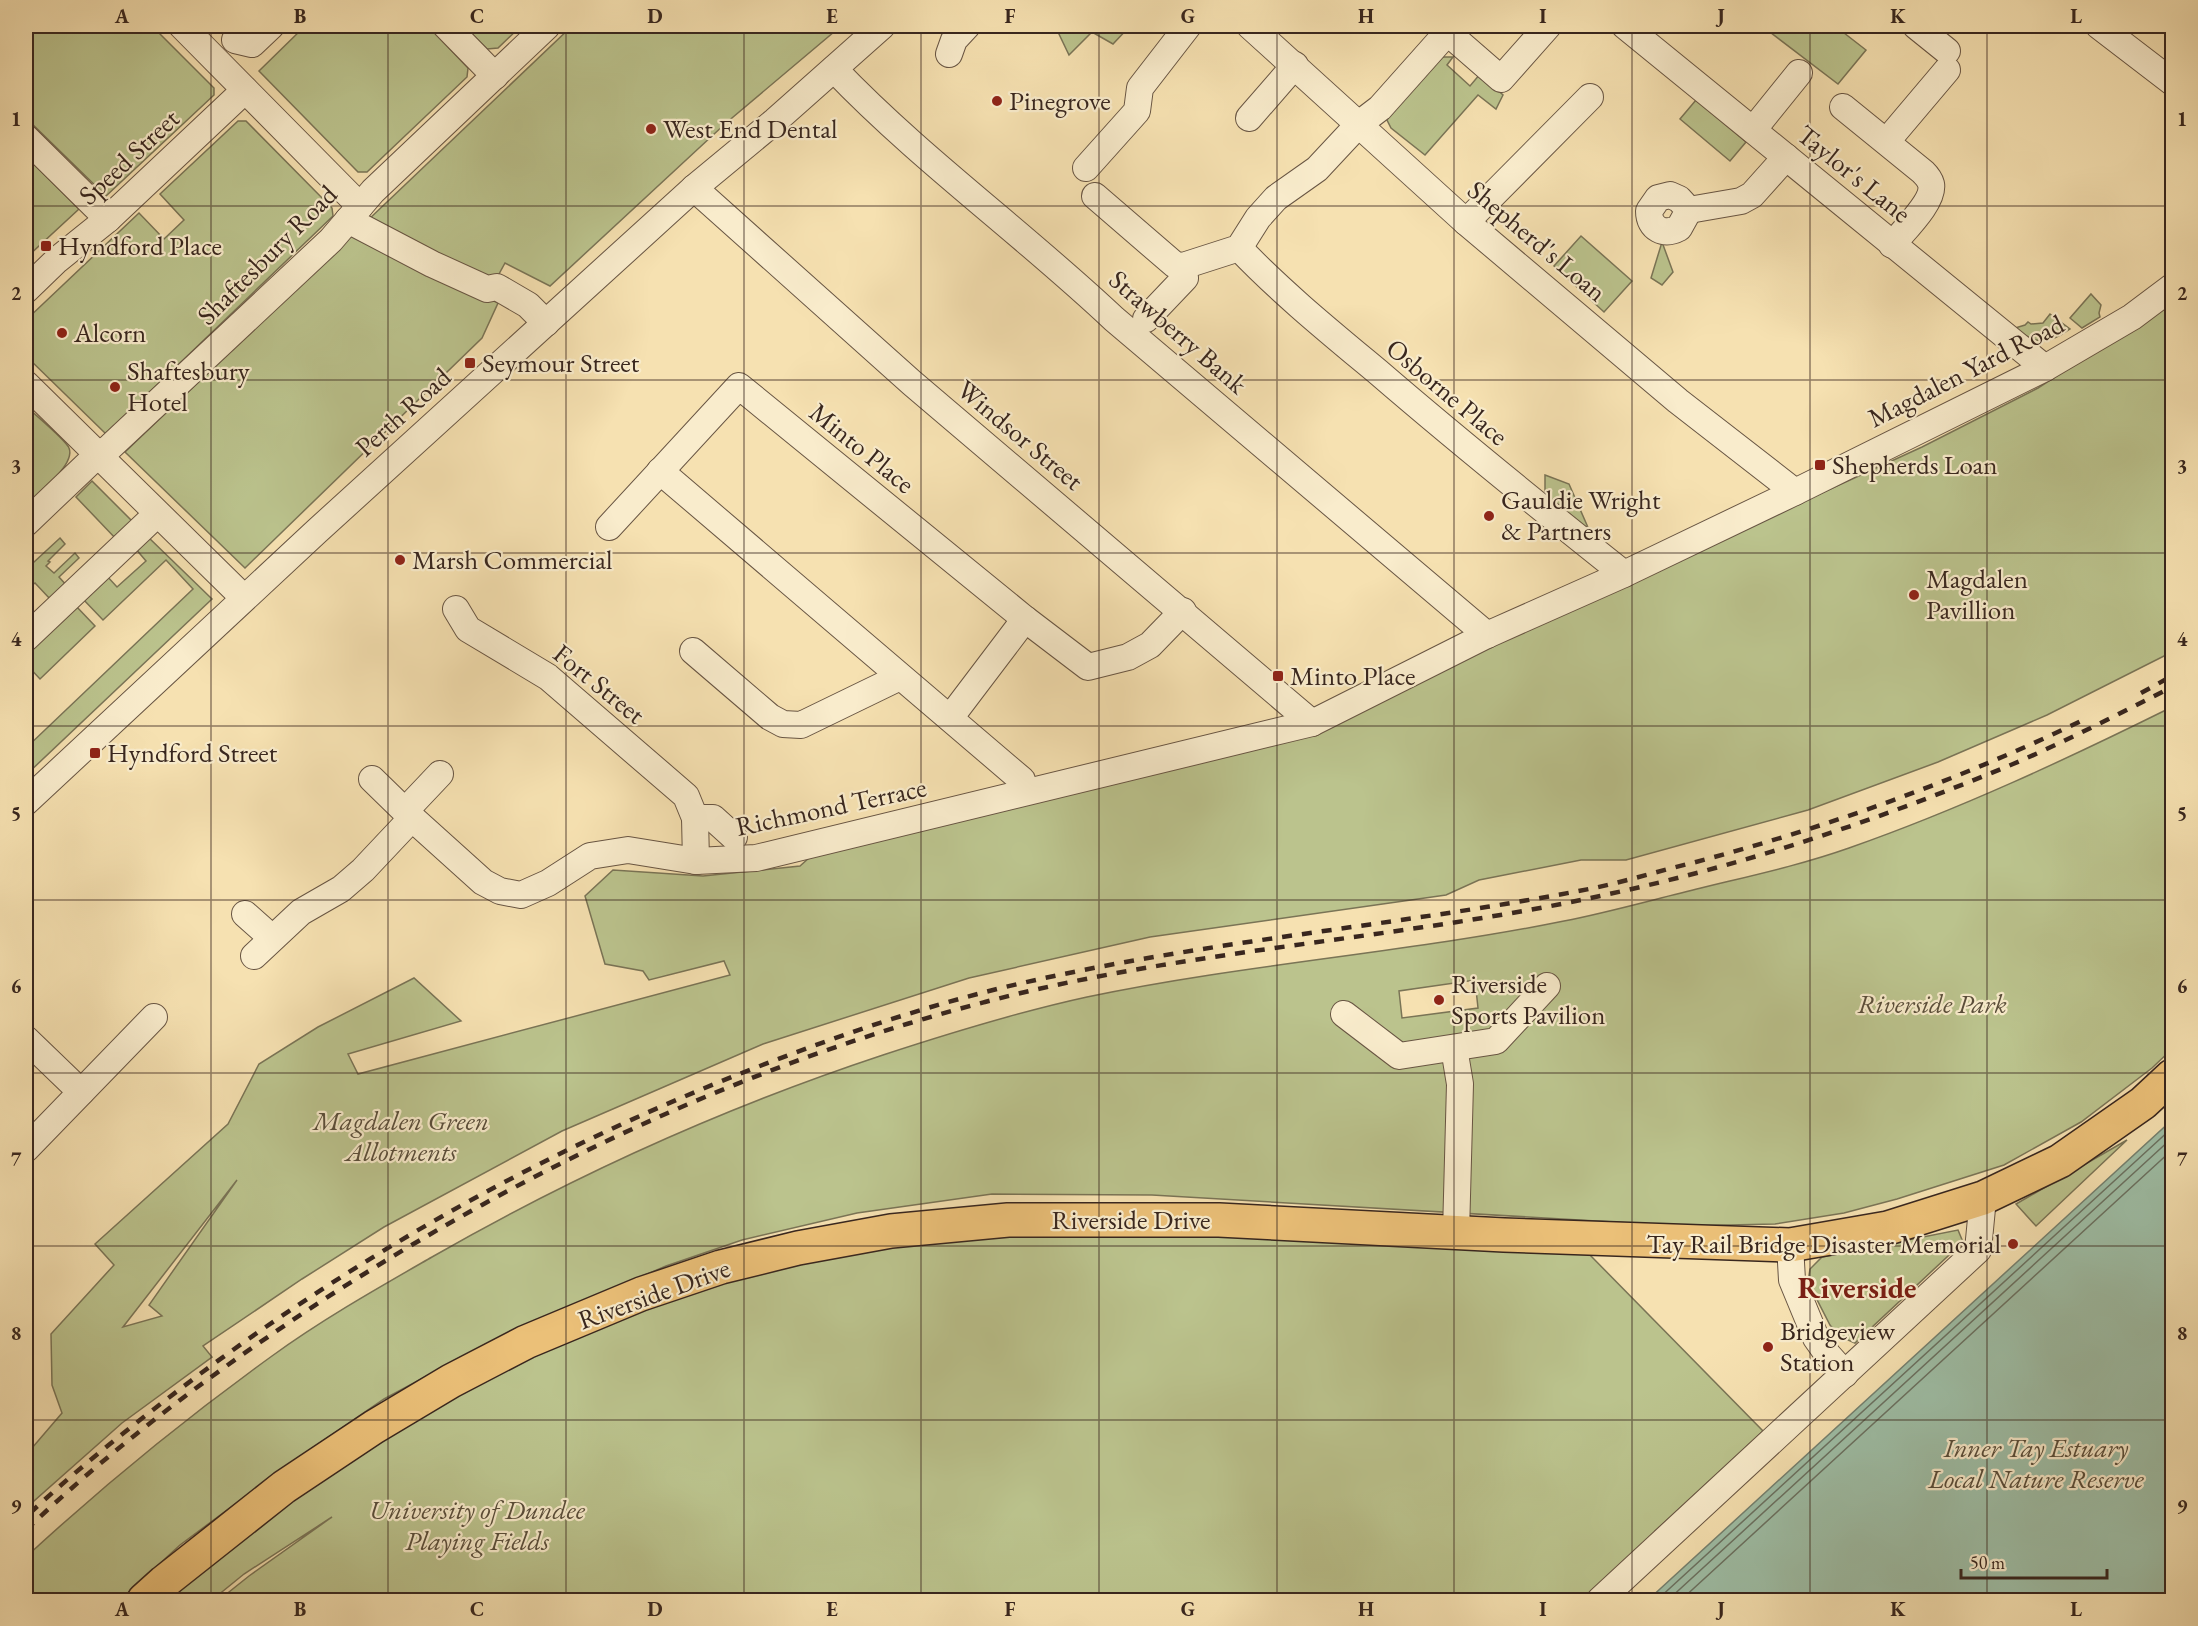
<svg xmlns="http://www.w3.org/2000/svg" width="2198" height="1626" font-family="'EB Garamond',serif">
<style>
.green{fill:#bbc38d;stroke:#7a7456;stroke-width:1.5;fill-rule:evenodd}
.water{fill:#9ebea6;stroke:#758170;stroke-width:1.5}
.lines{fill:none;stroke-linecap:round;stroke-linejoin:round}
.shore{stroke:#6b7262;stroke-width:1.5}
.minor-casing{stroke:#685543;stroke-width:28}
.major-casing{stroke:#38261e;stroke-width:36}
.minor{stroke:#f9eccc;stroke-width:26}
.major{stroke:#ebc078;stroke-width:33}
.rail{stroke:#38261e;stroke-width:4.5;stroke-dasharray:10 10;stroke-linecap:butt}
.grid{fill:none;stroke:#38261e;stroke-width:1.5;stroke-opacity:0.55}
.poi-dot{fill:#8f2418;stroke:#f9eccc;stroke-width:2}
.labels{text-anchor:middle;stroke-width:4.5;stroke-linejoin:round;paint-order:stroke}
.poi-label{font-size:27px;fill:#38261e;stroke:#f9eccc;text-anchor:start}
.street-label{font-size:27px;fill:#38261e;stroke:#f9eccc}
.park-label{font-size:27px;font-style:italic;fill:#594d3a;stroke:#f9eccc}
.quarter-label{font-size:30px;font-weight:bold;fill:#7a1f14;stroke:#f9eccc}
.neatline{fill:none;stroke:#38261e;stroke-width:2}
.grid-label{font-size:20px;text-anchor:middle;font-weight:bold;fill:#38261e}
</style>
<rect width="100%" height="100%" fill="#f6e1b1"/>
<filter id="stains"><feTurbulence type="fractalNoise" baseFrequency=".00333" numOctaves="4"/><feColorMatrix values="0 0 0 0 .2 0 0 0 0 .09 0 0 0 0 .02 0 0 0 .5 -.17"/></filter>
<radialGradient id="worn" r=".72"><stop offset=".6" stop-color="#630" stop-opacity="0"/><stop offset="1" stop-color="#630" stop-opacity=".3"/></radialGradient>
<g class="green">
<polygon points="26,26 152,26 214,88 214,95 106,196 26,118"/>
<polygon points="305,26 428,26 468,68 467,77 367,172 358,172 259,71"/>
<polygon points="464,26 521,26 498,48 487,49"/>
<polygon points="572,26 841,26 726,123 550,286 505,263 493,285 367,221"/>
<polygon points="1061,26 1130,26 1113,44 1092,32 1069,55 1058,32"/>
<polygon points="1762,26 1835,26 1866,50 1838,84"/>
<polygon points="1441,57 1453,57 1447,65 1470,86 1480,74 1503,95 1496,109 1478,95 1425,155 1391,128 1386,118"/>
<polygon points="1696,100 1746,142 1730,161 1680,119"/>
<polygon points="238,121 246,121 332,208 333,216 106,434 26,356 26,320 139,213 164,239 184,220 160,194"/>
<polygon points="26,156 79,209 26,258"/>
<polygon points="355,232 498,303 482,338 245,568 125,452"/>
<polygon points="1581,236 1632,281 1604,312 1554,266"/>
<polygon points="1662,242 1673,272 1662,285 1651,278"/>
<polygon points="2091,294 2101,305 2099,313 2100,317 2082,328 2070,318"/>
<path d="M 2172,301 L 2172,652 L 2047,715 L 1938,762 L 1808,810 L 1626,860 L 1581,860 L 1479,880 L 1446,895 L 1150,937 L 969,978 L 763,1044 L 562,1131 L 384,1227 L 302,1279 L 203,1346 L 212,1357 L 122,1423 L 26,1508 L 26,1455 L 62,1413 L 52,1385 L 51,1334 L 114,1265 L 95,1244 L 228,1124 L 259,1064 L 318,1027 L 414,978 L 461,1021 L 348,1054 L 358,1074 L 730,975 L 724,961 L 649,980 L 643,971 L 605,964 L 585,896 L 613,870 L 703,876 L 800,866 L 820,848 L 1309,728 L 1922,447 L 2038,388 ZM 237,1180 L 149,1305 L 162,1316 L 123,1327 Z"/>
<path d="M 2050,314 L 2070,329 C 2048,345 2036,345 2015,328 L 2025,325 L 2028,322 L 2031,324 L 2043,323 Z"/>
<path d="M 26,406 C 34,414 66,440 69,448 C 76,465 37,494 26,505 Z"/>
<polygon points="1545,475 1569,484 1590,532 1545,496"/>
<polygon points="92,481 134,523 117,540 76,497"/>
<polygon points="147,536 212,599 26,775 26,748 193,589 166,560 103,620 82,598 106,575 117,587 146,561 135,548"/>
<polygon points="60,538 65,544 48,561 50,562 46,566 54,573 75,553 79,558 59,577 68,587 51,600 35,583 26,590 26,558 30,562 34,562"/>
<polygon points="75,605 95,626 40,679 26,664 26,651"/>
<path d="M 2172,707 L 2172,1049 L 2152,1068 L 2081,1122 L 2004,1165 L 1897,1199 L 1844,1213 L 1775,1224 L 1682,1226 L 1152,1195 L 992,1194 L 857,1213 L 742,1240 L 666,1266 L 496,1339 L 384,1399 L 289,1464 L 180,1545 L 120,1600 L 26,1600 L 26,1557 C 104,1485 186,1418 272,1356 C 323,1319 378,1288 432,1257 C 575,1175 726,1107 883,1055 C 950,1033 1018,1012 1087,997 C 1244,964 1406,953 1564,921 C 1610,912 1655,899 1701,888 C 1750,876 1801,865 1849,848 C 1960,809 2067,759 2172,707 ZM 1475,980 L 1478,1008 L 1402,1018 L 1399,991 Z"/>
<polygon points="2127,1140 2036,1226 2016,1204"/>
<polygon points="1958,1230 1963,1242 1855,1343 1839,1336 1830,1325 1808,1282 1810,1269 1822,1257"/>
<polygon points="1190,1231 1588,1253 1763,1431 1655,1531 1649,1544 1588,1600 219,1600 249,1576 332,1517 244,1574 212,1600 162,1600 277,1508 382,1436 515,1360 634,1311 741,1275 892,1244 976,1236"/>
</g>
<polygon class="water" points="2172,1120 2172,1600 1648,1600"/>
<g class="lines">
<g class="shore">
<polyline points="1657,1600 2172,1128"/>
<polyline points="1668,1600 2172,1138"/>
<polyline points="1681,1600 2172,1150"/>
</g>
<defs>
<g id="minor">
<polyline points="182,26 360,206"/>
<polyline points="446,26 495,76"/>
<polyline points="1250,26 1466,222 1678,401 1795,492"/>
<polyline points="1440,26 1501,79 1548,26"/>
<polyline points="1625,26 2045,368"/>
<polyline points="1916,26 1947,51"/>
<polyline points="2099,26 2172,82"/>
<polyline points="235,40 252,44 271,26"/>
<polyline points="949,54 954,40 967,26"/>
<path d="M 834,69 C 920,159 1023,233 1114,319 L 1487,635"/>
<path d="M 1843,107 L 1923,172 C 1926,175 1930,180 1931,184 C 1935,201 1902,232 1892,245"/>
<polyline points="1249,118 1295,65"/>
<polyline points="1753,130 1799,73"/>
<polyline points="26,138 108,219"/>
<polyline points="1887,141 1947,70"/>
<polyline points="1086,168 1137,111 1140,88 1188,26"/>
<polyline points="694,188 912,383 1312,723"/>
<path d="M 1670,195 L 1679,199 L 1689,210 L 1679,228 C 1664,236 1649,229 1649,211 L 1658,198 Z"/>
<polyline points="1095,196 1175,265 1183,266 1239,248 1258,218 1276,198 1317,169 1359,124 1380,108 1453,26"/>
<polyline points="1689,210 1741,201 1752,195 1786,157"/>
<polyline points="348,220 432,264 487,289 497,287 528,305 546,323"/>
<polyline points="1466,222 1590,97"/>
<path d="M 1239,248 C 1282,293 1330,332 1378,372 C 1458,441 1541,508 1624,574"/>
<polyline points="26,290 57,260 108,219 245,90"/>
<polyline points="1146,319 1185,278 1183,266"/>
<polyline points="26,384 244,598"/>
<polyline points="660,471 1022,780 1025,792"/>
<polyline points="26,523 88,464 110,447 331,240 373,191 547,26"/>
<polyline points="609,527 739,386 1025,619 950,718"/>
<polyline points="456,609 468,629 548,677 686,796 695,818 696,861"/>
<polyline points="1025,619 1088,667 1128,657 1150,645 1183,611"/>
<polyline points="26,638 157,514"/>
<polyline points="693,651 770,717 783,724 801,725 900,677"/>
<polyline points="372,779 412,818 483,882 500,891 521,895 548,883 590,856 628,850 696,861 756,858 1312,723 1487,635 1624,574 1795,492 2045,368 2132,317 2172,287"/>
<polyline points="26,802 317,531 694,188 775,121 882,26"/>
<polyline points="405,811 440,774"/>
<polyline points="695,818 713,818 734,837"/>
<polyline points="245,914 272,938"/>
<polyline points="254,956 301,912 341,889 363,870 412,818"/>
<polyline points="1344,1014 1399,1056 1496,1041 1547,986"/>
<polyline points="26,1039 81,1092"/>
<polyline points="1454,1048 1460,1084 1456,1233"/>
<polyline points="26,1149 154,1017"/>
<polyline points="1790,1245 1792,1280 1816,1338 1828,1355 1845,1374"/>
<polyline points="1600,1600 1978,1250 1983,1198"/>
</g>
<polyline id="major" points="144,1600 164,1582 284,1487 374,1427 451,1381 526,1342 641,1294 721,1267 798,1248 891,1231 1008,1220 1219,1220 1504,1235 1790,1245 1888,1228 1983,1198 2060,1161 2143,1103 2172,1076"/>
</defs>
<use href="#minor" class="minor-casing"/>
<use href="#major" class="major-casing"/>
<use href="#minor" class="minor"/>
<use href="#major" class="major"/>
<g class="rail">
<polyline points="2141,693 2172,676"/>
<path d="M 30,1513 C 85,1462 144,1416 204,1371 C 379,1242 569,1138 773,1061 C 846,1033 921,1008 997,989 C 1194,941 1396,927 1594,888 C 1627,881 1659,871 1692,863 C 1825,828 1957,781 2081,721"/>
<path d="M 26,1530 C 116,1444 219,1368 323,1300 C 527,1168 750,1063 985,1002 C 1187,949 1396,940 1600,896 C 1742,866 1879,820 2013,764 C 2067,741 2120,713 2172,687"/>
</g>
</g>
<path class="grid" d="M 211,26 L 211,1600M 388,26 L 388,1600M 566,26 L 566,1600M 744,26 L 744,1600M 921,26 L 921,1600M 1099,26 L 1099,1600M 1277,26 L 1277,1600M 1454,26 L 1454,1600M 1632,26 L 1632,1600M 1810,26 L 1810,1600M 1987,26 L 1987,1600M 26,206 L 2172,206M 26,380 L 2172,380M 26,553 L 2172,553M 26,726 L 2172,726M 26,900 L 2172,900M 26,1073 L 2172,1073M 26,1246 L 2172,1246M 26,1420 L 2172,1420"/>
<g class="poi-dot">
<circle cx="997" cy="101" r="6"/>
<circle cx="651" cy="129" r="6"/>
<rect x="40" y="240" width="12" height="12" rx="3"/>
<circle cx="62" cy="333" r="6"/>
<rect x="464" y="357" width="12" height="12" rx="3"/>
<circle cx="115" cy="387" r="6"/>
<rect x="1814" y="459" width="12" height="12" rx="3"/>
<circle cx="1489" cy="516" r="6"/>
<circle cx="400" cy="560" r="6"/>
<circle cx="1914" cy="595" r="6"/>
<rect x="1272" y="670" width="12" height="12" rx="3"/>
<rect x="89" y="747" width="12" height="12" rx="3"/>
<circle cx="1439" cy="1000" r="6"/>
<circle cx="2013" cy="1244" r="6"/>
<circle cx="1768" cy="1347" r="6"/>
</g>
<g class="labels">
<g class="poi-label">
<text x="1009" y="110">Pinegrove</text>
<text x="663" y="138">West End Dental</text>
<text x="58" y="255">Hyndford Place</text>
<text x="74" y="342">Alcorn</text>
<text x="482" y="372">Seymour Street</text>
<text x="127" y="380">Shaftesbury<tspan x="127" dy="31">Hotel</tspan></text>
<text x="1832" y="474">Shepherds Loan</text>
<text x="1501" y="509">Gauldie Wright<tspan x="1501" dy="31">&amp; Partners</tspan></text>
<text x="412" y="569">Marsh Commercial</text>
<text x="1926" y="588">Magdalen<tspan x="1926" dy="31">Pavillion</tspan></text>
<text x="1290" y="685">Minto Place</text>
<text x="107" y="762">Hyndford Street</text>
<text x="1451" y="993">Riverside<tspan x="1451" dy="31">Sports Pavilion</tspan></text>
<text x="2001" y="1253" text-anchor="end">Tay Rail Bridge Disaster Memorial</text>
<text x="1780" y="1340">Bridgeview<tspan x="1780" dy="31">Station</tspan></text>
</g>
<g class="street-label">
<text transform="translate(129 157) rotate(-43)" y="9">Speed Street</text>
<text transform="translate(1854 174) rotate(39)" y="9">Taylor's Lane</text>
<text transform="translate(1537 241) rotate(40)" y="9">Shepherd's Loan</text>
<text transform="translate(267 255) rotate(-45)" y="9">Shaftesbury Road</text>
<text transform="translate(1178 332) rotate(41)" y="9">Strawberry Bank</text>
<text transform="translate(1966 371) rotate(-27)" y="9">Magdalen Yard Road</text>
<text transform="translate(1447 392) rotate(40)" y="9">Osborne Place</text>
<text transform="translate(403 412) rotate(-42)" y="9">Perth Road</text>
<text transform="translate(1020 435) rotate(40)" y="9">Windsor Street</text>
<text transform="translate(862 448) rotate(39)" y="9">Minto Place</text>
<text transform="translate(599 684) rotate(39)" y="9">Fort Street</text>
<text transform="translate(831 807) rotate(-12)" y="9">Richmond Terrace</text>
<text x="1131" y="1229">Riverside Drive</text>
<text transform="translate(654 1294) rotate(-20)" y="9">Riverside Drive</text>
</g>
<g class="park-label">
<text x="1932" y="1013">Riverside Park</text>
<text x="401" y="1130">Magdalen Green<tspan x="401" dy="31">Allotments</tspan></text>
<text x="2036" y="1457">Inner Tay Estuary<tspan x="2036" dy="31">Local Nature Reserve</tspan></text>
<text x="477" y="1519">University of Dundee<tspan x="477" dy="31">Playing Fields</tspan></text>
</g>
<g class="quarter-label">
<text x="1857" y="1298">Riverside</text>
</g>
</g>
<rect width="2198" height="1626" fill="none" stroke="#f6e1b1" stroke-width="66"/>
<path d="M1961 1569v9h146v-9" fill="none" stroke="#38261e" stroke-width="3"/>
<text x="1970" y="1569" font-size="18" fill="#38261e" stroke="#f9eccc" stroke-width="4.5" paint-order="stroke">50 m</text>
<rect x="33" y="33" width="2132" height="1560" class="neatline"/>
<g class="grid-label">
<text x="122" y="23">A</text>
<text x="300" y="23">B</text>
<text x="477" y="23">C</text>
<text x="655" y="23">D</text>
<text x="832" y="23">E</text>
<text x="1010" y="23">F</text>
<text x="1188" y="23">G</text>
<text x="1366" y="23">H</text>
<text x="1543" y="23">I</text>
<text x="1721" y="23">J</text>
<text x="1898" y="23">K</text>
<text x="2076" y="23">L</text>
<text x="16" y="126">1</text>
<text x="2182" y="126">1</text>
<text x="16" y="300">2</text>
<text x="2182" y="300">2</text>
<text x="16" y="473">3</text>
<text x="2182" y="473">3</text>
<text x="16" y="646">4</text>
<text x="2182" y="646">4</text>
<text x="16" y="820">5</text>
<text x="2182" y="820">5</text>
<text x="16" y="993">6</text>
<text x="2182" y="993">6</text>
<text x="16" y="1166">7</text>
<text x="2182" y="1166">7</text>
<text x="16" y="1340">8</text>
<text x="2182" y="1340">8</text>
<text x="16" y="1513">9</text>
<text x="2182" y="1513">9</text>
<text x="122" y="1616">A</text>
<text x="300" y="1616">B</text>
<text x="477" y="1616">C</text>
<text x="655" y="1616">D</text>
<text x="832" y="1616">E</text>
<text x="1010" y="1616">F</text>
<text x="1188" y="1616">G</text>
<text x="1366" y="1616">H</text>
<text x="1543" y="1616">I</text>
<text x="1721" y="1616">J</text>
<text x="1898" y="1616">K</text>
<text x="2076" y="1616">L</text>
</g>
<rect width="100%" height="100%" filter="url(#stains)"/>
<rect width="100%" height="100%" fill="url(#worn)"/>
</svg>
